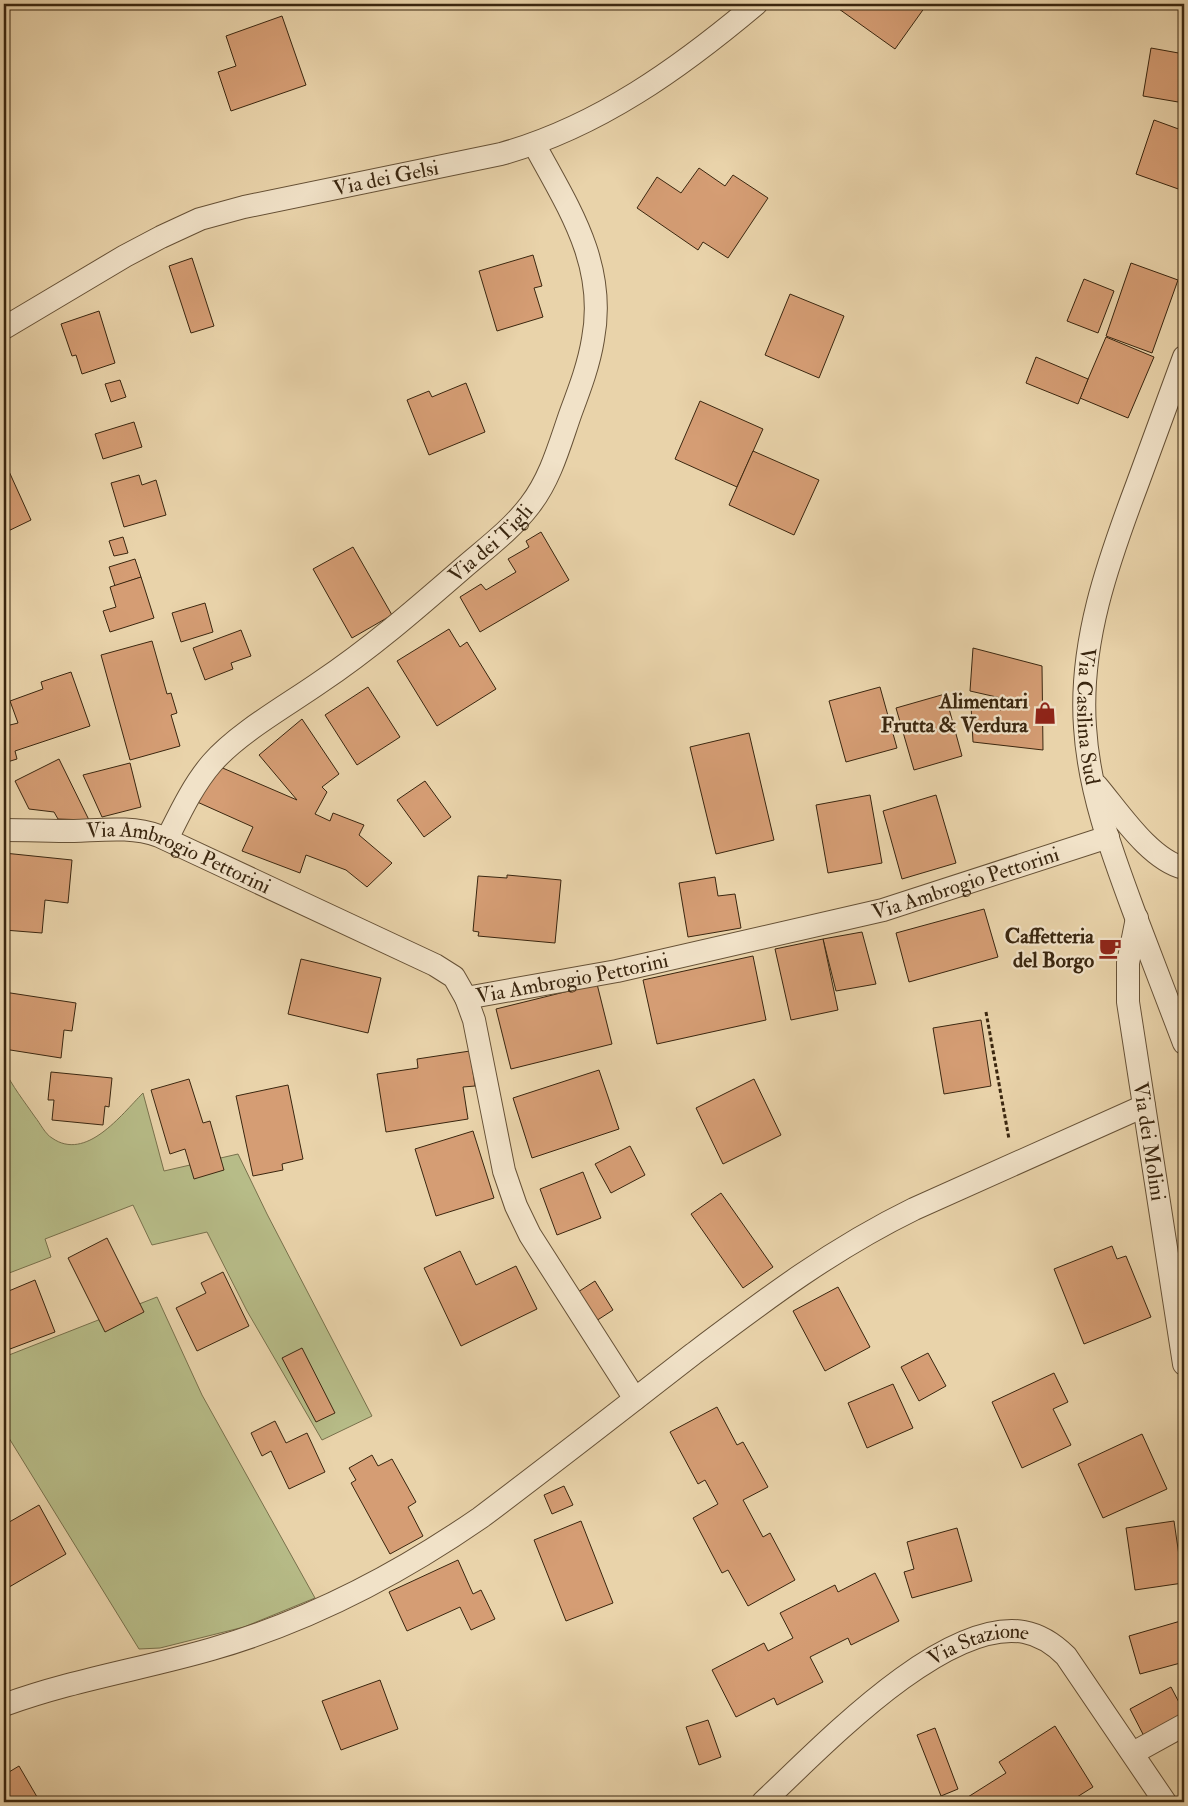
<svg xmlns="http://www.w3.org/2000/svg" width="1188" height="1806" font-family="'IM FELL Double Pica',serif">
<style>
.green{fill:#b7bc88;stroke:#78714c}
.building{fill:#d59d74;stroke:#3a260f}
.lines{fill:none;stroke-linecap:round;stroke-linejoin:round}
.street-casing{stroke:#665136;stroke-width:24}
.path{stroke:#3a260f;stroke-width:3;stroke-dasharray:4 2.5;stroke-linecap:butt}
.street{stroke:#f1e2c8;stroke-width:22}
.labels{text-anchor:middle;stroke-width:4.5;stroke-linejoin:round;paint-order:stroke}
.street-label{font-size:21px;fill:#3a260f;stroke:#f1e2c8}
.poi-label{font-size:21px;font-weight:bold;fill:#3a260f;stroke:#f1e2c8;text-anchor:end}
</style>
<rect width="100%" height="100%" fill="#e9d3aa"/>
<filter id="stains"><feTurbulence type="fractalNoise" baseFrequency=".004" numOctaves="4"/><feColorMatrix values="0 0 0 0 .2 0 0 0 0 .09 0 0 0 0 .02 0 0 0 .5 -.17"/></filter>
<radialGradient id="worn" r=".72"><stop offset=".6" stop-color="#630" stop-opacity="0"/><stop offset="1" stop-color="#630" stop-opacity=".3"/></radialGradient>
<g class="green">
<path d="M 4,1069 C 12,1086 24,1101 35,1117 C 40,1123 45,1134 52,1138 C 86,1162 121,1115 143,1093 L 164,1171 L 238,1154 L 267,1214 L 372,1416 L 322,1440 L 247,1311 L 207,1232 L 152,1245 L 133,1205 L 45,1239 L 51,1257 L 4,1275 Z"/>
<polygon points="157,1297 202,1395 315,1598 244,1627 160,1648 139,1649 4,1430 4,1346 9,1355"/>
</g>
<g class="building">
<polygon points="832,4 920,4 925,7 895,49"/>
<polygon points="282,16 306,85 231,111 218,72 236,66 226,36"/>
<polygon points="1151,48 1184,54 1184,103 1143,96"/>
<polygon points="1154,120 1184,131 1184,191 1136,174"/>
<polygon points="699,168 725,186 733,175 768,198 728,258 703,242 698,250 637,208 657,177 681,193"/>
<polygon points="533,255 542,286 534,288 543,317 497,331 479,271"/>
<polygon points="192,258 214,326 191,333 169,266"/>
<polygon points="1131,263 1178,280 1152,353 1106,336"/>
<polygon points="1084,279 1114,291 1098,333 1067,321"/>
<polygon points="790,294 844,316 819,378 765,355"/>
<polygon points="99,311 115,363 82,374 76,355 72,356 61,324"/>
<polygon points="1106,337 1154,357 1128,418 1080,398"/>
<polygon points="1036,357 1088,379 1078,404 1026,383"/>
<polygon points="120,380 126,397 111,402 105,384"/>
<polygon points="466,383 485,432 429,455 407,400 429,391 432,397"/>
<polygon points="700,401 763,429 737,487 675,459"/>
<polygon points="134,422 142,447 103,459 95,434"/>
<polygon points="753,451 819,480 794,535 729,505"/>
<polygon points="7,467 31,520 4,533 4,468"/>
<polygon points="139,475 142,485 156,480 166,515 124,527 111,483"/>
<polygon points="541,532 569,580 480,632 460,597 481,584 486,590 516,572 508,559 529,547 526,541"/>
<polygon points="123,537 128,553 114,556 109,541"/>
<polygon points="353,547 392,615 352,638 313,569"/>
<polygon points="135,559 141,577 115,586 109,567"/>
<polygon points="141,577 154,618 110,632 103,611 116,607 110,587"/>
<polygon points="205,603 213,632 181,642 172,613"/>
<polygon points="449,629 460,647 467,642 496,689 437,726 397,661"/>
<polygon points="241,630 251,656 231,663 233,669 205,680 193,648"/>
<polygon points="152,641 167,694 171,693 177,713 171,715 180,746 130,760 101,655"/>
<polygon points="973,648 1042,666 1043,750 973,742 971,705 1001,710 1001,698 970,691"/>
<polygon points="71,672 90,726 15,751 17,759 4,763 4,719 6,726 18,723 10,701 43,689 41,682"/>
<polygon points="368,687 400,737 357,765 325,715"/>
<polygon points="880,687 897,748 846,762 829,701"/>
<polygon points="945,694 962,756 914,770 896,708"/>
<polygon points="302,719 339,774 322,787 327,792 315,814 330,821 333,813 364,825 359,835 392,863 367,887 346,870 306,855 300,873 242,851 253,827 195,801 218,766 297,800 259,755"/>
<polygon points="749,733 774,840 716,854 690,747"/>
<polygon points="59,759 89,820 58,819 54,812 29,809 15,781"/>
<polygon points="130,763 141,807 102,817 83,775"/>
<polygon points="425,781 451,817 424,837 397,800"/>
<polygon points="870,795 882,863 828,873 816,805"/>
<polygon points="936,795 956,863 902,879 883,811"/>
<polygon points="4,853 72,860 68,903 45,900 42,933 4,930"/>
<polygon points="507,875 561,880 555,943 478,936 479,932 473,931 478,876 507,878"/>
<polygon points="715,877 718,896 735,894 741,928 688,937 679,883"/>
<polygon points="984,909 998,957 909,982 896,933"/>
<polygon points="862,932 876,984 836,991 823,939"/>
<polygon points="823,939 838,1010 791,1020 775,949"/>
<polygon points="753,956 766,1020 657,1044 643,980"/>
<polygon points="301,959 381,978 368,1033 288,1014"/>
<polygon points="597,984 612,1044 511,1069 496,1009"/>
<polygon points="4,992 76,1003 72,1031 64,1030 61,1058 4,1049 6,1022 4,1022"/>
<polygon points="981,1020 991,1086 944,1094 933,1028"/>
<polygon points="470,1051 475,1086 463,1087 468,1119 386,1132 377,1074 418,1068 417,1059"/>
<polygon points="599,1070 619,1129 532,1158 513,1098"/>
<polygon points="51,1072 112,1078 109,1107 105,1106 103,1125 52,1120 54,1100 48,1100"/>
<polygon points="189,1079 203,1123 210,1121 224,1170 194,1179 185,1149 170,1154 151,1090"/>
<polygon points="754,1079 781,1135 723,1164 696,1108"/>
<polygon points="288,1085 303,1159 282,1164 283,1170 253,1176 236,1096"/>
<polygon points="473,1131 494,1198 436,1216 415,1149"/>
<polygon points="630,1146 645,1175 611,1193 595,1164"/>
<polygon points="583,1172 601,1218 557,1235 540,1189"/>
<polygon points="721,1193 773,1267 743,1288 691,1214"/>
<polygon points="107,1238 144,1312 105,1332 68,1258"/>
<polygon points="1112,1246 1117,1259 1126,1256 1151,1317 1084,1344 1054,1269"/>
<polygon points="460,1251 476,1285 516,1266 537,1309 461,1346 424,1268"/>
<polygon points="223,1272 249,1326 197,1351 176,1308 206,1293 201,1283"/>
<polygon points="35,1280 55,1332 10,1349 4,1332 4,1293"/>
<polygon points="595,1281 613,1310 596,1321 578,1292"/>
<polygon points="838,1287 870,1347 825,1371 793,1311"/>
<polygon points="302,1348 335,1413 316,1422 282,1358"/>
<polygon points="928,1353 946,1386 919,1401 901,1367"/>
<polygon points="1054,1373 1068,1402 1053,1409 1071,1445 1022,1468 992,1402"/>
<polygon points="893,1384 913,1428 867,1448 848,1403"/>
<polygon points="717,1407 737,1445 743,1442 768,1487 743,1500 763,1537 770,1533 795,1580 748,1606 728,1570 722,1573 693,1518 718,1504 705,1480 698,1484 670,1432"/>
<polygon points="275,1421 286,1443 307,1433 325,1472 289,1489 271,1451 262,1456 251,1433"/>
<polygon points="1142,1434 1167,1489 1103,1518 1078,1464"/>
<polygon points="372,1455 378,1466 392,1459 416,1502 408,1507 423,1536 390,1554 351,1483 356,1480 349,1468"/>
<polygon points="564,1486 573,1505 552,1514 544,1495"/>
<polygon points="39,1505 66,1554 4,1590 4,1525"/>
<polygon points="581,1521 613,1603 566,1621 534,1540"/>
<polygon points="1174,1521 1183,1583 1135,1590 1126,1528"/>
<polygon points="957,1528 972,1581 912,1598 904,1572 914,1569 907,1542"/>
<polygon points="458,1560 473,1594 481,1590 495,1619 471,1630 460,1607 407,1631 389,1592"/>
<polygon points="875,1573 899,1621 851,1645 848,1638 810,1657 823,1682 777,1705 774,1698 736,1717 712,1670 764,1643 768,1651 793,1638 780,1613 835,1585 838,1592"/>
<polygon points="1184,1620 1184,1662 1140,1674 1129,1636"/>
<polygon points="380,1680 398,1729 341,1750 322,1701"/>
<polygon points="1171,1687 1184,1712 1184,1720 1146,1740 1130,1709"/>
<polygon points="708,1720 721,1757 699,1765 686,1727"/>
<polygon points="1055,1726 1093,1787 1069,1802 960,1802 1006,1773 999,1762"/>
<polygon points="935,1728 958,1789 941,1796 917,1735"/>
<polygon points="19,1766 40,1802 4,1802 4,1775"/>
</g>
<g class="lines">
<defs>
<g id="street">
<path id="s1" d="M 4,328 L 125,256 L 161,237 L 200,219 L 244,207 L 501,154 C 598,127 680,68 756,4"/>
<path id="s2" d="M 1184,357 C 1168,400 1153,442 1137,485 C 1108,562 1079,643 1085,727 C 1089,794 1114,858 1137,920 C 1153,961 1168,1002 1184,1043"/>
<path d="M 1097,786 C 1119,812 1150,860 1184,868"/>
<path id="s3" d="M 4,830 C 27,830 51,831 74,831 C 103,830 132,826 159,836 L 435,965 L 454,977 L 466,998 L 617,971 L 883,910 L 1108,837"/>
<path id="s4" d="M 167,839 C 180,813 193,785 212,763 C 238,733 286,706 319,683 C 370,649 416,609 462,569 C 485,549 511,530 530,505 C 551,478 560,443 571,412 C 580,388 589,364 593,339 C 607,264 568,207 534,144"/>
<path id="s5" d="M 1137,918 L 1128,963 L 1128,1002 L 1184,1364"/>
<polyline points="466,998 474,1020 504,1171 516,1206 530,1235 635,1399"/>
<path d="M 4,1705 C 72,1680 143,1669 212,1649 C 306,1622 399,1574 480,1518 C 552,1464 622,1409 693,1354 C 766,1299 832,1249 914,1209 L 1144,1106"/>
<polyline points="1133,1753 1184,1725"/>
<path id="s6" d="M 763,1802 C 819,1750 942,1618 1024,1632 C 1040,1635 1054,1644 1066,1656 L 1165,1802"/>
</g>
</defs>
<use href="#street" class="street-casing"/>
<polyline class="path" points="986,1012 1009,1139"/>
<use href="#street" class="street"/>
</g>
<defs>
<symbol id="shop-bare" viewBox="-9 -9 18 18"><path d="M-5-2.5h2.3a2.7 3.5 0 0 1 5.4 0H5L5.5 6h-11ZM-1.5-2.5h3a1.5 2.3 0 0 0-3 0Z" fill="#8f2418" stroke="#f1e2c8" stroke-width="2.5" paint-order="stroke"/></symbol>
<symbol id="cafe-bare" viewBox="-9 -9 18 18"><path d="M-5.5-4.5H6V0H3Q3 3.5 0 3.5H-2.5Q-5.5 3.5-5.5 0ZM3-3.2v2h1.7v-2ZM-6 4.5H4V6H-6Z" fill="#8f2418" stroke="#f1e2c8" stroke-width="2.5" paint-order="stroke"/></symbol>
</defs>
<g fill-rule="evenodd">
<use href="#shop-bare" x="1029" y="697" width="32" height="32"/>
<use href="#cafe-bare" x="1094" y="932" width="32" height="32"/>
</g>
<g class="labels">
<g class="street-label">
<text dy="7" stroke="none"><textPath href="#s1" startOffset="415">Via dei Gelsi</textPath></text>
<text dy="7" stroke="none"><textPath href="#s4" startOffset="444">Via dei Tigli</textPath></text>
<text dy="7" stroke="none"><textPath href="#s2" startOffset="375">Via Casilina Sud</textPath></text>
<text dy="7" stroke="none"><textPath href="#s3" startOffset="180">Via Ambrogio Pettorini</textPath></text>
<text dy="7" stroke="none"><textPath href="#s3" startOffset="1020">Via Ambrogio Pettorini</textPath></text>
<text dy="7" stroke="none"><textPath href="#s3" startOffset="615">Via Ambrogio Pettorini</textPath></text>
<text dy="7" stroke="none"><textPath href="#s5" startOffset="226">Via dei Molini</textPath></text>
<text dy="7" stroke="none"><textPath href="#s6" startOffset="272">Via Stazione</textPath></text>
</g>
<g class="poi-label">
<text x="1028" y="708">Alimentari<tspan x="1028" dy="24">Frutta &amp; Verdura</tspan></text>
<text x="1094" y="943">Caffetteria<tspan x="1094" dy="24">del Borgo</tspan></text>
</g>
</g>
<rect width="1188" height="1806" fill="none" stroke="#e9d3aa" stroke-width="20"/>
<rect x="5" y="5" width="1178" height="1796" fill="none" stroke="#3a260f" stroke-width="2.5"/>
<rect x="10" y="10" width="1168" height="1786" fill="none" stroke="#3a260f"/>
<rect width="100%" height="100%" filter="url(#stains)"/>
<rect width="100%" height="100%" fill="url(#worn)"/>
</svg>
